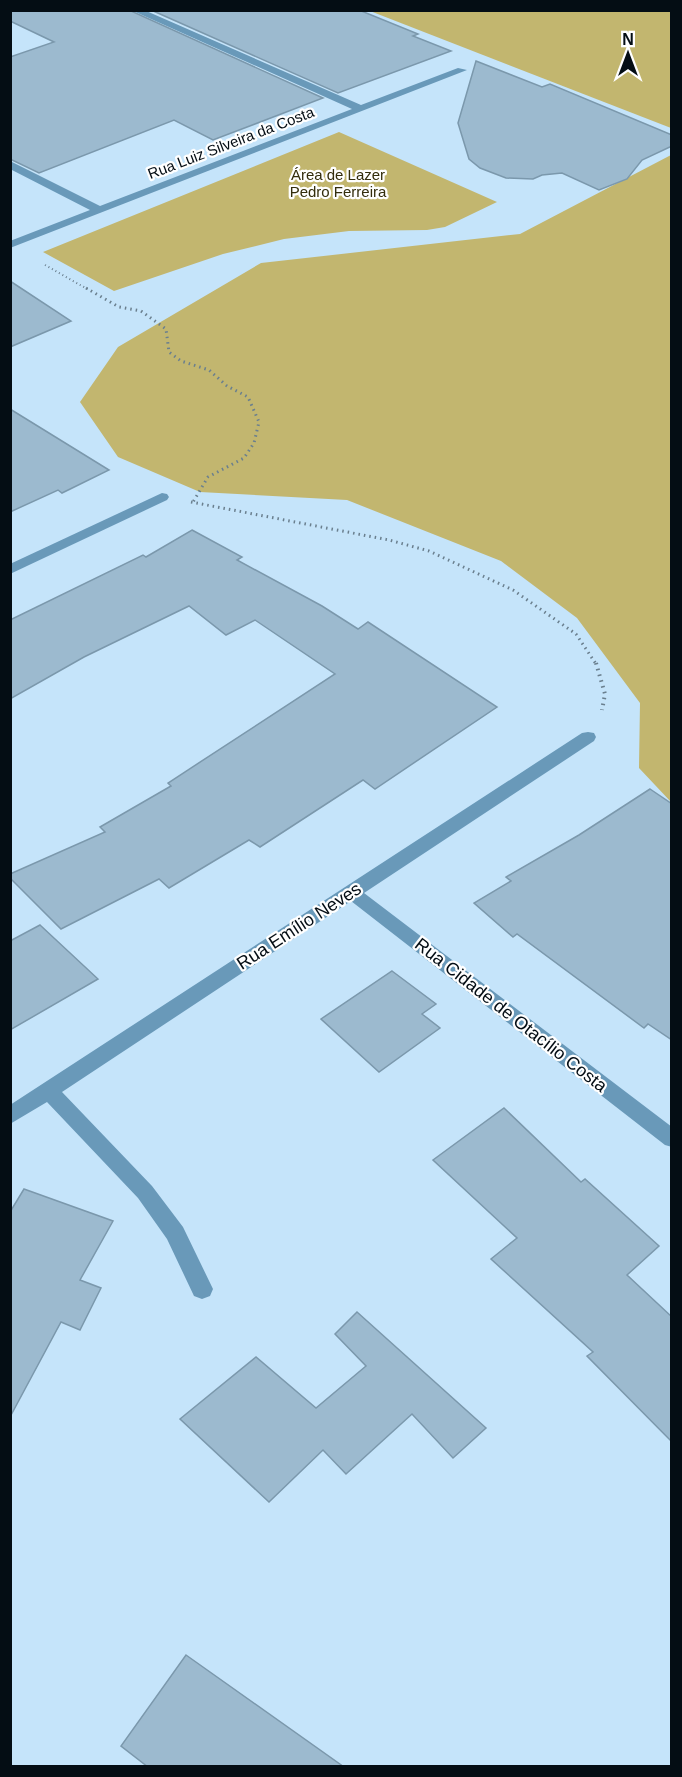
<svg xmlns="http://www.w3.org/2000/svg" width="682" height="1777" font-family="Helvetica,sans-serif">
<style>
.green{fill:#c2b66f}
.building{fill:#9cbacf;stroke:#7b98ac;stroke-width:1.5}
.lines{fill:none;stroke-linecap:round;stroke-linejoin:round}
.path-far2{stroke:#6a7f8e;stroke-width:2;stroke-dasharray:1 3;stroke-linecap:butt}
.path-far1{stroke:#6a7f8e;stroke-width:3;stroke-dasharray:1.5 4;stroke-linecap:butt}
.path{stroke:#6a7f8e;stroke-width:4;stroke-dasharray:1.5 4.5;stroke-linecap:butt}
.minor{fill:#6999b9;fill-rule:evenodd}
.labels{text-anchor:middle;stroke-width:4.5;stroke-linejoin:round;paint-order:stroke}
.far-street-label{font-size:15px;fill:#040d14;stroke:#fff}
.far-park-label{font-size:15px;fill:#332d0c;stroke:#fff}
.street-label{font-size:18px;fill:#040d14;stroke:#fff}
</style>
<rect width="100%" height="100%" fill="#c5e4fa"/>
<g class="green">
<polygon points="370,11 671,11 671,128"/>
<polygon points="339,132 497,202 445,227 427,230 349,231 284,239 223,254 114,291 43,252"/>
<polygon points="671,155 671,802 639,768 640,703 577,618 501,561 347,500 200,492 118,457 80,402 118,347 261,263 520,234"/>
</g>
<g class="building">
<polygon points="10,10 129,10 323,98 213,140 174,120 39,173 10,159 10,57 54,42 10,21"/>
<polygon points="151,10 359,10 418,34 413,36 451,51 338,93"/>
<polygon points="476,61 542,87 550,84 672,135 672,146 642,160 627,179 599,190 562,173 542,175 533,179 506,178 480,168 469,159 458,123"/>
<polygon points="10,281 71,321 10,347"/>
<polygon points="10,409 109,470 62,493 58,490 10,512"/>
<polygon points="192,530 242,557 237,560 322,606 358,629 368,622 497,707 375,789 363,780 260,847 249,840 169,888 159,879 61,929 10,878 10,874 105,832 100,827 171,786 168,783 335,674 255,620 226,635 189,606 84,657 10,699 10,620 143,555 146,557"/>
<polygon points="650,789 672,804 672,1040 648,1024 644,1028 517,934 513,937 474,903 511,881 506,877 579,835"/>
<polygon points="40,925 98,979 10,1030 10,941"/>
<polygon points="392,971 436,1004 422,1014 440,1028 379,1072 321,1019"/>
<polygon points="504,1108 581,1182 585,1179 659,1246 627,1275 672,1317 672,1442 587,1356 593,1352 491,1259 517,1238 433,1160"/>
<polygon points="24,1189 113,1221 80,1280 101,1288 80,1330 61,1322 10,1417 10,1212"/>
<polygon points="357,1312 486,1428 453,1458 412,1414 346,1474 323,1450 269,1502 180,1419 256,1357 316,1408 366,1366 335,1334"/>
<polygon points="186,1655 344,1767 148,1767 121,1746"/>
</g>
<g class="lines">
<polyline class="path-far2" points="45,265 89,290"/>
<g class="path-far1">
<polyline points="86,288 119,307 141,311 166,329 169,352 181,361 209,370 227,386 248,397 259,422 254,443 244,458 208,477 193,502"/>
<polyline points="191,502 389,540 429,551 513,590 576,634 596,664"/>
</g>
<polyline class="path" points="596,663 605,694 602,710"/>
<g class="minor">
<polygon points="131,10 144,10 361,105 458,68 467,70 10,248 10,241 90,210 10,169 10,161 100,206 352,109"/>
<polygon points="162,493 167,494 169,497 167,500 10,574 10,564"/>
<polygon points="588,732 594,733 596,737 594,741 364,893 672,1127 672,1147 665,1145 351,901 62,1092 152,1186 183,1227 213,1289 210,1296 202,1299 194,1296 167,1239 138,1198 47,1102 10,1124 10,1105 582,733"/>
</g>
</g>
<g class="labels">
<g class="far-street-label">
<text transform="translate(231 143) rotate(-21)" y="5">Rua Luiz Silveira da Costa</text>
</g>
<g class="far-park-label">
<text x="338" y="180">Área de Lazer<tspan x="338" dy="17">Pedro Ferreira</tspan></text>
</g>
<g class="street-label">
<text transform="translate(299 926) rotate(-33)" y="6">Rua Emílio Neves</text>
<text transform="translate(511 1015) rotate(38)" y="6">Rua Cidade de Otacílio Costa</text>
</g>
</g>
<rect width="682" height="1777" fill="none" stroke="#040d14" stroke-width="24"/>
<g transform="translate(628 54)" stroke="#ffffff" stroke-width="4.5" paint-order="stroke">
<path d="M0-4.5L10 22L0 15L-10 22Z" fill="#040d14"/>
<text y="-9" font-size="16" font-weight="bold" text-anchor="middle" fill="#040d14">N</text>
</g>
</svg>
